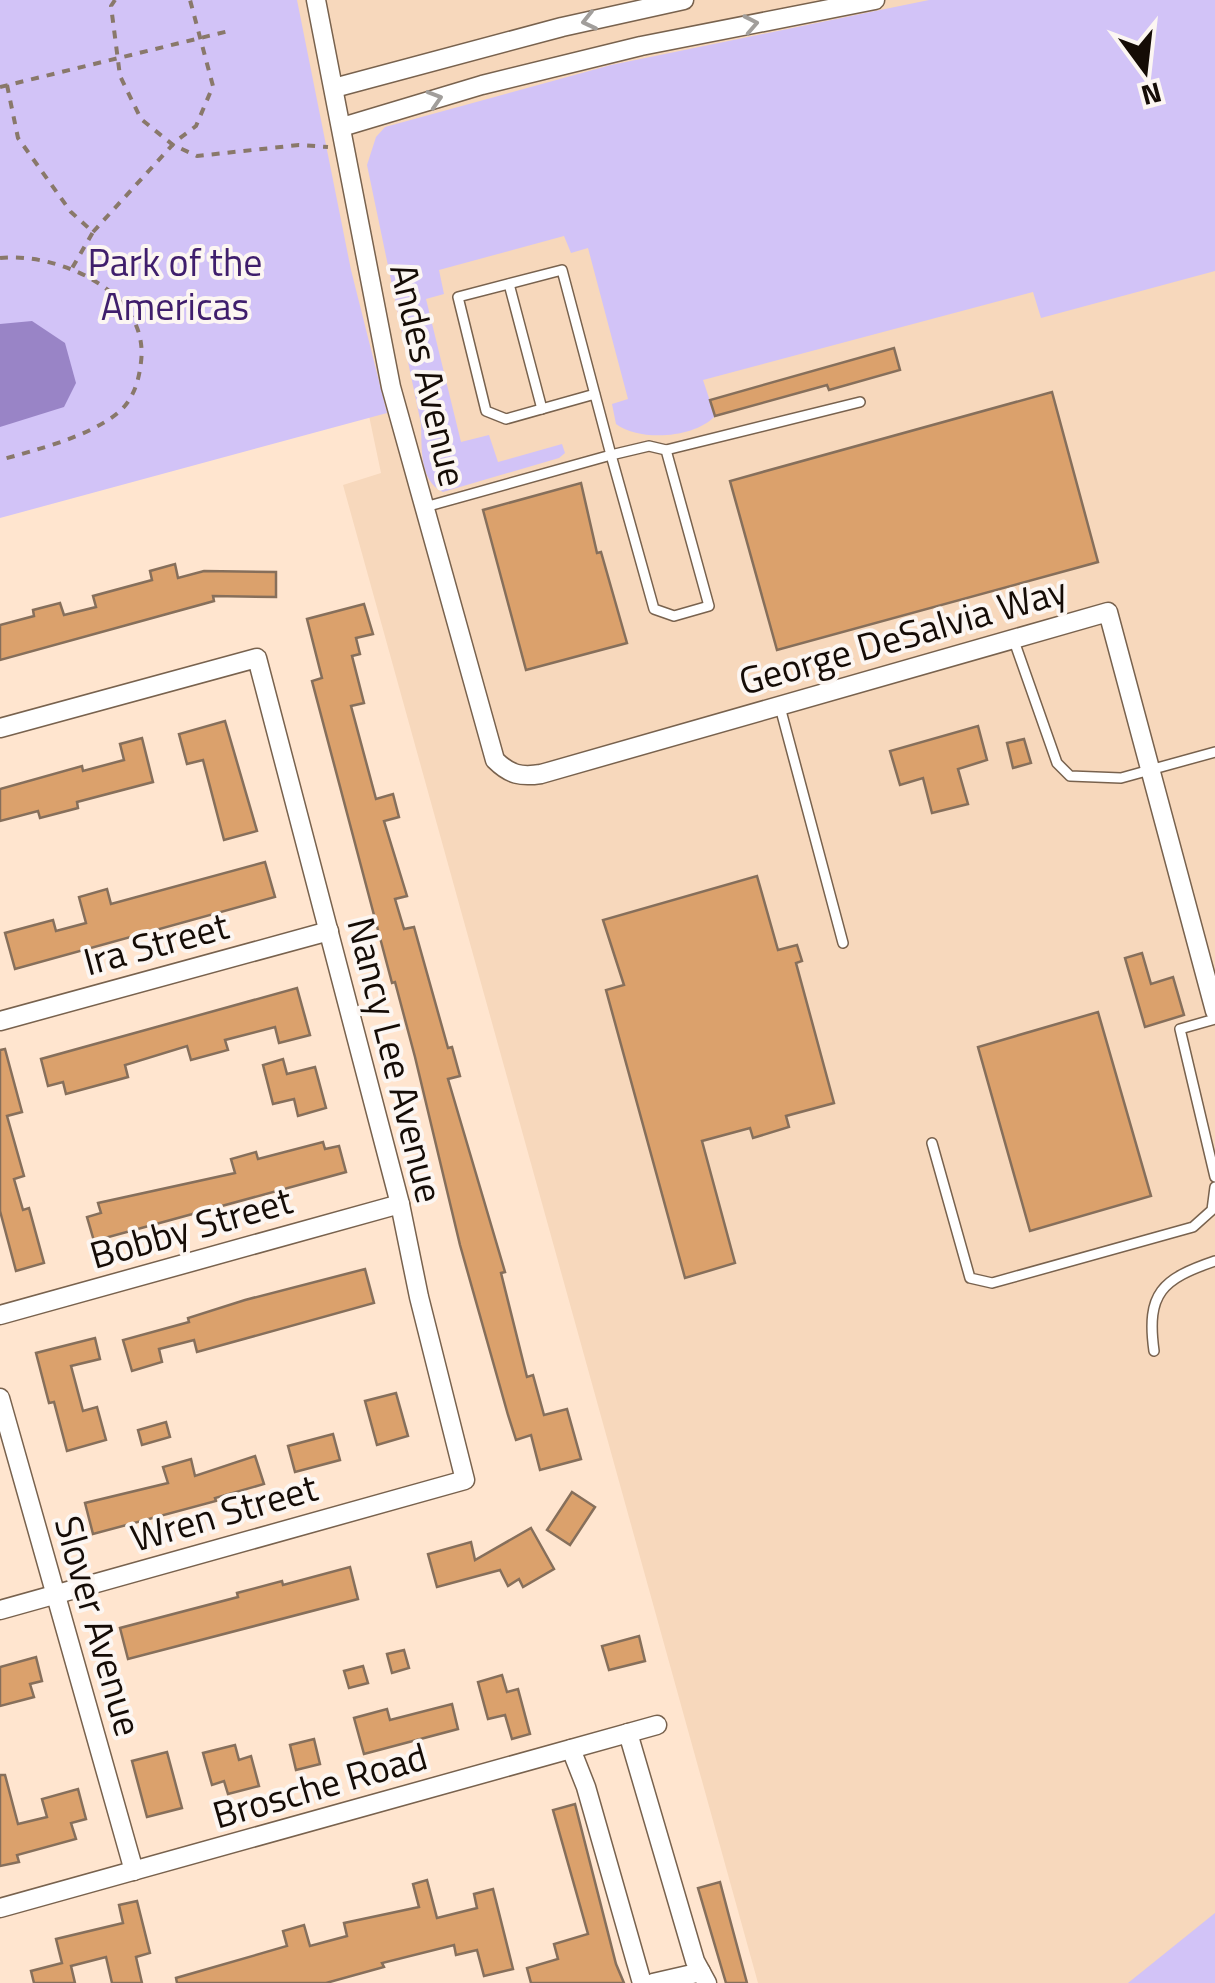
<svg xmlns="http://www.w3.org/2000/svg" width="1215" height="1983" font-family="'Titillium Web',sans-serif">
<style>
.built{fill:#f7d8bc}
.green{fill:#d2c3f7}
.water{fill:#9984c6}
.building{fill:#dba16c;stroke:#866f5b;stroke-width:2.5}
.lines{fill:none;stroke-linecap:round;stroke-linejoin:round}
.lane-casing{stroke:#78624e;stroke-width:12}
.street-casing{stroke:#78624e;stroke-width:21}
.path{stroke:#89786a;stroke-width:4;stroke-dasharray:8 8;stroke-linecap:butt}
.lane{stroke:#fff;stroke-width:9}
.street{stroke:#fff;stroke-width:18}
.oneway{stroke:#a19e9b}
.labels{text-anchor:middle;stroke-width:8;stroke-linejoin:round;paint-order:stroke}
.park-label{font-size:38px;fill:#3f1e6c;stroke:#fcf6f2}
.street-label{font-size:38px;fill:#150c06;stroke:#fcf6f2}
</style>
<rect width="100%" height="100%" fill="#ffe5cf"/>
<polygon class="built" points="282,0 1215,0 1215,1983 758,1983 343,485 381,473"/>
<g class="green">
<polygon points="0,0 297,0 351,270 387,413 0,518"/>
<path d="M 929,0 L 1215,0 L 1215,271 L 1041,318 L 1033,292 L 703,380 L 715,416 C 695,438 640,442 616,424 L 612,404 L 628,399 L 588,248 L 571,253 L 564,236 L 439,270 L 444,294 L 426,299 L 461,442 L 489,435 L 498,462 L 562,444 L 565,453 L 559,458 L 443,492 C 419,481 422,448 421,424 L 367,165 L 376,137 L 385,127 L 611,65 Z"/>
<polygon points="1215,1913 1215,1983 1128,1983"/>
</g>
<polygon class="water" points="32,321 65,343 76,383 64,407 0,427 0,324"/>
<g class="building">
<polygon points="894,348 900,370 829,390 827,385 715,416 710,400"/>
<polygon points="1052,392 1098,562 777,650 730,481"/>
<polygon points="581,483 597,553 601,552 627,643 526,670 483,510"/>
<polygon points="175,564 178,578 204,571 276,572 276,597 213,596 214,601 0,660 0,625 34,616 33,610 60,603 64,615 96,607 93,596 152,580 150,571"/>
<polygon points="364,604 373,634 356,638 360,654 352,656 364,703 351,706 376,799 393,794 399,817 384,821 407,896 395,899 404,929 414,927 448,1048 452,1047 460,1076 448,1079 505,1272 501,1273 527,1377 533,1375 544,1415 567,1409 581,1459 540,1470 531,1435 516,1440 508,1415 460,1245 415,1057 395,982 392,983 312,681 322,678 307,619"/>
<polygon points="225,721 257,831 224,840 203,760 187,764 179,734"/>
<polygon points="978,726 987,760 958,769 968,804 932,813 923,778 900,785 890,751"/>
<polygon points="142,738 153,782 77,802 78,808 40,818 38,811 0,821 0,789 82,766 83,771 124,760 120,744"/>
<polygon points="1024,739 1031,763 1013,768 1007,743"/>
<polygon points="265,862 275,897 15,969 5,933 53,920 56,931 86,923 79,897 107,889 111,904"/>
<polygon points="757,876 778,950 797,945 802,961 796,963 834,1103 786,1116 789,1127 753,1138 750,1128 702,1141 735,1263 685,1278 606,990 624,985 603,920"/>
<polygon points="1142,953 1151,984 1173,977 1184,1015 1145,1027 1125,958"/>
<polygon points="297,988 310,1035 279,1043 275,1027 225,1040 228,1050 191,1060 187,1046 125,1065 128,1077 66,1094 63,1082 48,1086 41,1059"/>
<polygon points="1098,1012 1151,1196 1030,1231 978,1047"/>
<polygon points="5,1049 22,1112 7,1116 24,1176 14,1179 23,1210 29,1208 44,1263 16,1271 0,1211 0,1050"/>
<polygon points="283,1059 287,1074 315,1067 326,1108 298,1116 294,1099 273,1104 263,1065"/>
<polygon points="323,1142 325,1149 339,1146 346,1172 94,1241 87,1217 101,1213 98,1203 235,1173 231,1159 256,1152 258,1159"/>
<polygon points="365,1269 374,1303 197,1352 194,1340 159,1349 162,1362 132,1371 123,1340 189,1322 188,1318 245,1300"/>
<polygon points="95,1338 100,1359 71,1366 83,1411 97,1407 106,1440 67,1451 54,1402 49,1403 36,1353"/>
<polygon points="396,1393 408,1436 377,1445 365,1401"/>
<polygon points="166,1422 170,1437 142,1445 138,1430"/>
<polygon points="333,1434 340,1460 295,1472 288,1446"/>
<polygon points="255,1456 264,1484 215,1498 216,1501 93,1534 85,1503 168,1483 163,1467 191,1459 195,1476"/>
<polygon points="572,1492 595,1507 570,1545 547,1530"/>
<polygon points="531,1528 554,1569 523,1587 519,1579 508,1586 500,1570 437,1587 428,1554 471,1542 475,1560"/>
<polygon points="350,1567 358,1599 128,1659 120,1628 238,1597 237,1593 282,1581 283,1585"/>
<polygon points="639,1636 645,1661 609,1670 602,1646"/>
<polygon points="404,1650 409,1668 392,1673 387,1654"/>
<polygon points="36,1657 42,1681 30,1684 34,1697 0,1706 0,1667"/>
<polygon points="363,1666 368,1683 349,1688 344,1671"/>
<polygon points="502,1675 507,1692 518,1689 530,1734 512,1739 505,1715 488,1719 478,1682"/>
<polygon points="452,1704 458,1729 364,1754 354,1718 387,1709 390,1720"/>
<polygon points="314,1739 320,1764 296,1770 290,1745"/>
<polygon points="235,1745 239,1760 251,1756 259,1786 228,1794 224,1781 212,1785 203,1753"/>
<polygon points="167,1752 182,1808 147,1817 132,1761"/>
<polygon points="0,1775 5,1775 18,1824 47,1817 42,1799 78,1789 86,1819 71,1823 76,1839 17,1855 19,1862 0,1866"/>
<polygon points="575,1804 616,1964 624,1983 531,1983 527,1968 558,1959 554,1944 588,1934 553,1810"/>
<polygon points="427,1880 437,1918 477,1908 474,1894 493,1889 513,1969 484,1976 477,1950 456,1955 454,1945 382,1963 384,1967 326,1983 177,1983 176,1978 287,1946 283,1931 304,1925 310,1946 347,1936 344,1923 419,1907 413,1884"/>
<polygon points="720,1882 729,1916 747,1983 726,1983 698,1888"/>
<polygon points="137,1901 150,1953 136,1957 142,1983 112,1983 106,1957 71,1966 75,1983 34,1983 31,1971 62,1963 56,1939 123,1923 119,1905"/>
</g>
<g class="lines">
<defs>
<g id="lane">
<polyline points="509,284 542,409"/>
<polyline points="666,450 860,402"/>
<polyline points="425,507 611,455 654,609 674,616 709,606 666,450 649,446 611,455 562,270 458,297 486,411 506,419 595,394"/>
<polyline points="1013,638 1057,763 1070,776 1121,778 1215,752"/>
<polyline points="780,707 843,943"/>
<polyline points="1215,1019 1180,1029 1215,1177"/>
<polyline points="932,1143 970,1278 992,1283 1193,1227 1212,1210 1215,1187"/>
<path d="M 1154,1351 C 1146,1293 1162,1279 1215,1261"/>
</g>
<g id="street">
<path d="M 316,0 L 391,387 L 495,760 C 510,775 521,777 541,774 L 1108,612 L 1215,1011"/>
<polyline points="334,88 562,27 684,0"/>
<polyline points="342,127 482,85 641,46 875,0"/>
<polyline points="0,728 257,658 400,1204 419,1297 465,1480 0,1610"/>
<polyline points="0,1021 329,931"/>
<polyline points="0,1315 400,1204"/>
<polyline points="0,1398 134,1871"/>
<polyline points="628,1733 695,1961 707,1983"/>
<polyline points="571,1749 586,1787 642,1983"/>
<polyline points="0,1908 657,1725"/>
<polyline points="653,1983 701,1972"/>
</g>
</defs>
<use href="#lane" class="lane-casing"/>
<use href="#street" class="street-casing"/>
<g class="path">
<polyline points="115,0 111,6 120,76 141,119 173,145 197,156 299,145 328,147"/>
<polyline points="7,85 18,138 71,212 93,232 71,270"/>
<polyline points="0,87 233,30"/>
<polyline points="93,232 176,141 196,126 213,86 190,0"/>
<path d="M 0,258 C 58,252 150,292 141,362 C 139,380 134,398 120,411 C 92,436 36,450 0,460"/>
</g>
<use href="#lane" class="lane"/>
<use href="#street" class="street"/>
</g>
<defs><path id="oneway-chevron" d="M-2-3.5L2.5 0L-2 3.5" fill="none" stroke-width="1.6" stroke-linecap="round" stroke-linejoin="round" transform="scale(2.5)"/></defs>
<g class="oneway">
<use href="#oneway-chevron" transform="translate(589 21) rotate(167)"/>
<use href="#oneway-chevron" transform="translate(751 24) rotate(-11)"/>
<use href="#oneway-chevron" transform="translate(435 99) rotate(-17)"/>
</g>
<g class="labels">
<g class="park-label">
<text x="175" y="276">Park of the<tspan x="175" dy="44">Americas</tspan></text>
</g>
<g class="street-label">
<text transform="translate(428 375) rotate(77)" y="13">Andes Avenue</text>
<text transform="translate(903 636) rotate(-16)" y="13">George DeSalvia Way</text>
<text transform="translate(156 944) rotate(-15)" y="13">Ira Street</text>
<text transform="translate(395 1060) rotate(76)" y="13">Nancy Lee Avenue</text>
<text transform="translate(191 1228) rotate(-16)" y="13">Bobby Street</text>
<text transform="translate(224 1513) rotate(-16)" y="13">Wren Street</text>
<text transform="translate(98 1626) rotate(74)" y="13">Slover Avenue</text>
<text transform="translate(320 1786) rotate(-16)" y="13">Brosche Road</text>
</g>
</g>
<g transform="translate(1145 70) rotate(165)" stroke="#fcf6f2" stroke-width="8" paint-order="stroke">
<path d="M0-8L18 38L0 25L-18 38Z" fill="#150c06"/>
<text y="-15" font-size="28" font-weight="bold" text-anchor="middle" fill="#150c06">N</text>
</g>
</svg>
